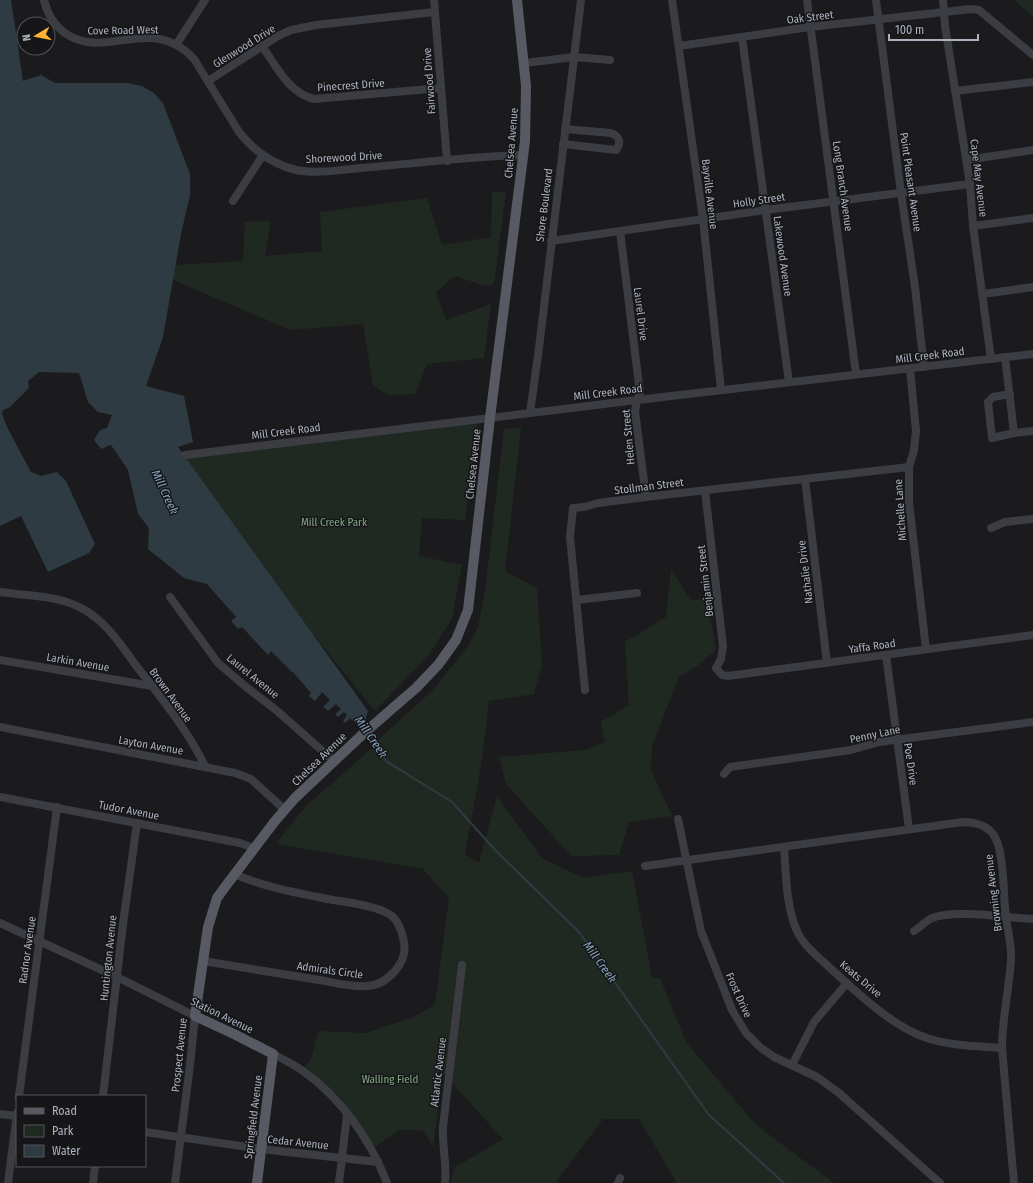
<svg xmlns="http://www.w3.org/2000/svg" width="1033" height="1183" font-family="'Fira Sans Condensed',sans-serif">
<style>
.green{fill:#202921}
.water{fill:#2f3b43}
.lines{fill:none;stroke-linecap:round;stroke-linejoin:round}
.stream{stroke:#2f3b43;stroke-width:2}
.minor{stroke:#3b3d43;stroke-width:8}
.major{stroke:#575a62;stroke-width:10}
.labels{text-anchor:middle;stroke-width:3;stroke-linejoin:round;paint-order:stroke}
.street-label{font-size:11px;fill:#acb2be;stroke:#161619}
.park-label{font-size:11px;fill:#82aa83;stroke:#161619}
.water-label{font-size:12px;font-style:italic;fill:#82a2ba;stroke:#161619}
</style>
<rect width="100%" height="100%" fill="#1b1b1d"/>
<g class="green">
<polygon points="1014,0 1033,0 1033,16"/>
<polygon points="492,192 506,192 494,284 485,286 455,276 436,292 446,320 491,304 484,358 427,364 415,394 388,395 373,385 363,324 291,330 171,279 174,265 243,261 245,222 271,221 265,256 322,251 320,212 427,198 442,245 491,237"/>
<polygon points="478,416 465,520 422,518 419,556 462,565 452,619 427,657 375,711 218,517 180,454"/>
<polygon points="521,427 505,571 537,588 542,665 534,694 489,701 482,759 465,854 479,863 497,796 542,858 583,878 632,871 652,978 660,978 686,1042 756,1125 834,1183 677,1183 639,1119 603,1119 555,1183 451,1183 454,1168 503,1139 443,1073 433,1146 422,1130 399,1130 375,1147 341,1101 304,1066 311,1060 318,1031 366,1033 414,1017 435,1004 449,898 423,869 276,844 305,807 378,743 377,741 433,690 468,646 478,627 485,592 504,429"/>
<polygon points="671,569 691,601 707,597 716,650 697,666 679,677 652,746 651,770 672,816 629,822 619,855 571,856 506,784 499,757 585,750 605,742 601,722 629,705 625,642 666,617"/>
</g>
<polygon class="water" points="0,0 11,0 23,81 41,75 55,83 128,83 142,86 154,93 163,103 190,174 190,195 181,234 163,337 146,386 184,396 193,442 178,447 368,711 364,724 359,727 350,718 345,723 343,721 347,715 344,712 338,717 335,714 341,709 336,704 328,711 323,707 330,700 322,692 315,701 309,696 311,693 293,672 292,672 271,651 268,655 242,627 238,629 231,621 236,617 207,584 184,578 148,549 149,528 138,514 128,470 111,445 101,449 94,440 100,430 107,428 112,415 98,412 88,402 79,373 39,372 28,381 29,388 10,407 3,410 2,414 8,429 31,472 41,476 57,472 66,481 95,544 89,553 48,572 21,516 0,526"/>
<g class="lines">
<polyline class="stream" points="369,732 386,761 452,802 496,851 579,932 709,1115 784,1183"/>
<g class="minor">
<path d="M 44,0 C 47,13 54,25 65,33 C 91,52 122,37 151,38 C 168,39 183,47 194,59 L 239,132 C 254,151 272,164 296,170 C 315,174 340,170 360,168 C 414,164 469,156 523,155"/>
<polyline points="434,0 447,161"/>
<polyline points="672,0 703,219 721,390"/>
<polyline points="807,0 856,374"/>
<polyline points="876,0 901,193 915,287 924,367"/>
<polyline points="943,0 945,26 970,184 973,226 991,359"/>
<polyline points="742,37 789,382"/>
<polyline points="176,45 205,0"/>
<path d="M 262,46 C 276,66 289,93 314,99 L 441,88"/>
<polyline points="679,46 810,27 971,9 979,10 1033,55"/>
<polyline points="525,63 574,57 610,60"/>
<polyline points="208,81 278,36 291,30 316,25 435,12"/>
<polyline points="955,91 1033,82"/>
<path d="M 563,144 L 616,150 C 622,142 619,136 611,133 L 565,129"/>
<polyline points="966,160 1033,150"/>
<polyline points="233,201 263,155"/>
<polyline points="973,226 1033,218"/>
<polyline points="620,231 640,393 637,400 635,411 646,497"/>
<polyline points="551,241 766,210 970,184"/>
<polyline points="983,294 1033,287"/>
<polyline points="1005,357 1014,433"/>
<polyline points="910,369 916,431 914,450 909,467 909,502 926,649"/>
<polyline points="1010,394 993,397 988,402 992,438 1014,433 1033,431"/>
<polyline points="530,413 539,348 581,0"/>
<polyline points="185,455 637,400 1033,354"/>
<polyline points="805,479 827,663"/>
<polyline points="705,491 723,646 721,659 716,668 722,675 728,676 1033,635"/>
<polyline points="991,528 1005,522 1033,519"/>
<path d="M 0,592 C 27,596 59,595 83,609 C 107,622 122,647 138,668 C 162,699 188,731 205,766"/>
<polyline points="170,597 218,663 245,686 276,710 334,761"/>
<polyline points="577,600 637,593"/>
<polyline points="886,655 909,829"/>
<polyline points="0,660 152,686"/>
<polyline points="585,690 570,537 573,508 584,507 598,503 646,497 909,467"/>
<polyline points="0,727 235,773 251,779 285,810"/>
<polyline points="724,774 730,767 851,750 879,742 1033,722"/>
<polyline points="0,797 240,843 254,848"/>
<polyline points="678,819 701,931 732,1010 746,1033 761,1048 774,1057 817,1077 839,1093 940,1183"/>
<path d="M 784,847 C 786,873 786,907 797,931 C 803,945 818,957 829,967 C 854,990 892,1026 924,1037 C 949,1046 976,1046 1002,1048"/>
<path d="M 645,866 L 963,822 C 975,822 986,825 993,834 C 1005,849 1003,898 1006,918 C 1008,932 1012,946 1011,960 C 1009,990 1002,1018 1002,1048 L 1014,1183"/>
<polyline points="0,923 117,977 195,1016 190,1065 175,1183"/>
<path d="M 914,931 C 920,927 926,921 932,918 C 955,909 1007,918 1033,919"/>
<path d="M 203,961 C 239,967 276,973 313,979 C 328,981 352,988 367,986 C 387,985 408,963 404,942 C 402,932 398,919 389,914 C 376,906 348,902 333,900 C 298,893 267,888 234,874"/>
<path d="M 273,1054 C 283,1059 293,1064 303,1071 C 341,1098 370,1139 387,1183"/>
<polyline points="792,1065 814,1022 847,983"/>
<polyline points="19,1096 57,807"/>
<polyline points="103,1096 123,924 137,823"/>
<polyline points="0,1114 17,1116"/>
<polyline points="145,1132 261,1149 378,1162"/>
<polyline points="8,1183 17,1113"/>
<polyline points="93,1183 95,1166"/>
<polyline points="339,1183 347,1115"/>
<path d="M 445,1183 C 447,1164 442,1146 443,1127 L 462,965"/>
<polyline points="618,1183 620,1178"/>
</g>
<polyline class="major" points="257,1183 273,1054 236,1035 195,1016 208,927 217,898 225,887 275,821 295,798 363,734 416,688 438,665 456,640 468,610 490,418 525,141 526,86 517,0"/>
</g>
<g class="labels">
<g class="street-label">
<text transform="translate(810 17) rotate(-7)" y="4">Oak Street</text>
<text transform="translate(123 30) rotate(-1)" y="4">Cove Road West</text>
<text transform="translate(244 46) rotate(-32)" y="4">Glenwood Drive</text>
<text transform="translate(429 81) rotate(-94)" y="4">Fairwood Drive</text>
<text transform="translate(351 85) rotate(-4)" y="4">Pinecrest Drive</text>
<text transform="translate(511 143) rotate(-85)" y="4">Chelsea Avenue</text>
<text transform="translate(344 157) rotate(-3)" y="4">Shorewood Drive</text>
<text transform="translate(979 178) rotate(83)" y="4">Cape May Avenue</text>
<text transform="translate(911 182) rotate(82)" y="4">Point Pleasant Avenue</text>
<text transform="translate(843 186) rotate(82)" y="4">Long Branch Avenue</text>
<text transform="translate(710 194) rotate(83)" y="4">Bayville Avenue</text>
<text transform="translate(759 200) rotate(-8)" y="4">Holly Street</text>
<text transform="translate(544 205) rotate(-83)" y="4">Shore Boulevard</text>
<text transform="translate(783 256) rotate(82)" y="4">Lakewood Avenue</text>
<text transform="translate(641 314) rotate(83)" y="4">Laurel Drive</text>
<text transform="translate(930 355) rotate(-7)" y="4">Mill Creek Road</text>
<text transform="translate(608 392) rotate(-7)" y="4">Mill Creek Road</text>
<text transform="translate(286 431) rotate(-7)" y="4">Mill Creek Road</text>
<text transform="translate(628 437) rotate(-95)" y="4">Helen Street</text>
<text transform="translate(473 464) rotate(-84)" y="4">Chelsea Avenue</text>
<text transform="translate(649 486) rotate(-7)" y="4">Stollman Street</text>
<text transform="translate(900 510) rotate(-94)" y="4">Michelle Lane</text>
<text transform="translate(805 572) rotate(-97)" y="4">Nathalie Drive</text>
<text transform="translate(705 581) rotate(-97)" y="4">Benjamin Street</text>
<text transform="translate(872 646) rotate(-8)" y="4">Yaffa Road</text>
<text transform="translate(78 662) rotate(10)" y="4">Larkin Avenue</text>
<text transform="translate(253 676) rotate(39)" y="4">Laurel Avenue</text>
<text transform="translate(171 695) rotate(54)" y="4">Brown Avenue</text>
<text transform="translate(875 734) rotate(-12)" y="4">Penny Lane</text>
<text transform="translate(151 745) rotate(10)" y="4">Layton Avenue</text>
<text transform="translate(319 759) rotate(-44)" y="4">Chelsea Avenue</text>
<text transform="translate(911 764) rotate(82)" y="4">Poe Drive</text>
<text transform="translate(129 810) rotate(11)" y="4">Tudor Avenue</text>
<text transform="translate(993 893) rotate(-97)" y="4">Browning Avenue</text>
<text transform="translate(27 950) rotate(-82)" y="4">Radnor Avenue</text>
<text transform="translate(108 958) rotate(-84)" y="4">Huntington Avenue</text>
<text transform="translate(330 970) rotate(8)" y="4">Admirals Circle</text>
<text transform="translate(861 979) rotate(40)" y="4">Keats Drive</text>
<text transform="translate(739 995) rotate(66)" y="4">Frost Drive</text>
<text transform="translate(222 1015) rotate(26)" y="4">Station Avenue</text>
<text transform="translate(179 1055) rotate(-84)" y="4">Prospect Avenue</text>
<text transform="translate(438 1072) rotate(-83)" y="4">Atlantic Avenue</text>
<text transform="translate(253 1117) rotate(-83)" y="4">Springfield Avenue</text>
<text transform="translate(298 1142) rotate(6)" y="4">Cedar Avenue</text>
</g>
<g class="park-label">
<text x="334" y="526">Mill Creek Park</text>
<text x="390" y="1083">Walling Field</text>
</g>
<g class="water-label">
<text transform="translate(165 492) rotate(65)" y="4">Mill Creek</text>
<text transform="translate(371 737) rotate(55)" y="4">Mill Creek</text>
<text transform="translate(600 962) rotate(54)" y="4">Mill Creek</text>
</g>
</g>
<rect x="16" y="1095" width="130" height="72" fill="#161619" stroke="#52545b"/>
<rect x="24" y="1108" width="20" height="6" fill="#575a62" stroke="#52545b"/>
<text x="52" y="1115" font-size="12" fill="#acb2be">Road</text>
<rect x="24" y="1125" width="20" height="12" fill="#202921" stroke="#52545b"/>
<text x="52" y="1135" font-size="12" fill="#acb2be">Park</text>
<rect x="24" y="1145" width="20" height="12" fill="#2f3b43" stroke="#52545b"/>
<text x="52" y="1155" font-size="12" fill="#acb2be">Water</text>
<g transform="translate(36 36) rotate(260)"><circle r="19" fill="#161619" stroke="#52545b"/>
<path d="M0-3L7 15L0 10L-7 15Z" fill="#ffb231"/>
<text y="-6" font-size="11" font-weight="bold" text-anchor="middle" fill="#acb2be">N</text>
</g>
<path d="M889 34v6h89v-6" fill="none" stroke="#acb2be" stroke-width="2"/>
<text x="895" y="34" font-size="12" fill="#acb2be" stroke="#161619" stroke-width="3" paint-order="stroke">100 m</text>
</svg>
